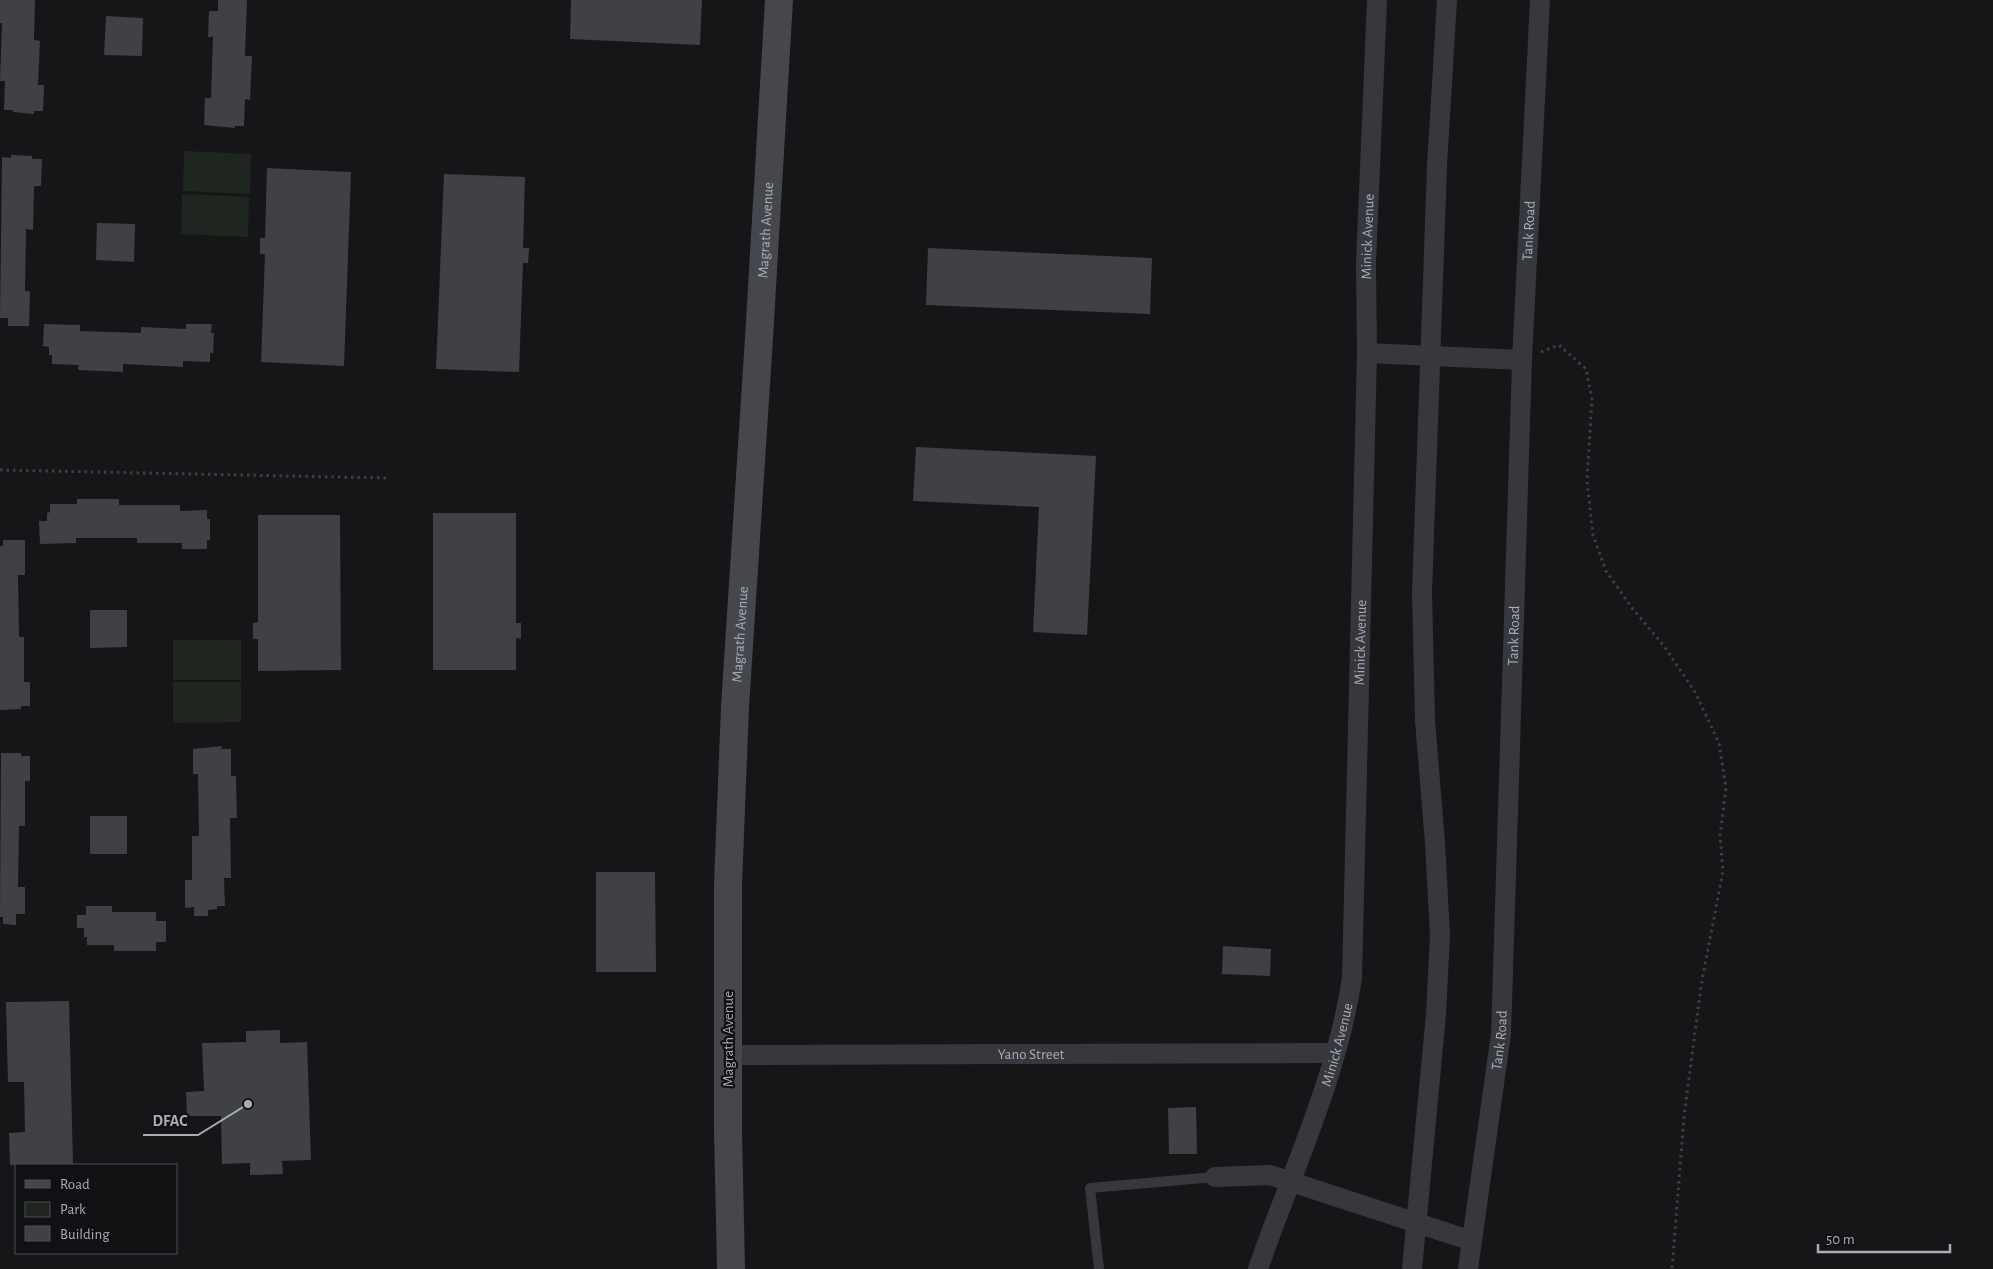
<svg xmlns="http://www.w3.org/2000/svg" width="1993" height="1269" font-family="'Alegreya Sans',sans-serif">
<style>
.green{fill:#1e261f}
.building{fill:#404145}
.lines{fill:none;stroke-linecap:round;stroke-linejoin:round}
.path{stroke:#3d3f44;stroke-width:3;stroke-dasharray:2.5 4;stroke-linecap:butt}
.lane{stroke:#37383d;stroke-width:10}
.street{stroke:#37383d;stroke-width:20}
.secondary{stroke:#45474d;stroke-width:28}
.labels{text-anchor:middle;stroke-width:4.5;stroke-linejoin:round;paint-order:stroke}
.street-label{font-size:15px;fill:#a8adb8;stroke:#111113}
.leader{fill:none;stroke:#a8adb8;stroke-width:2}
.callout-dot{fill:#a8adb8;stroke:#111113;stroke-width:2}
.callout-label{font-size:16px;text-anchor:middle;font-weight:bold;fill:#a8adb8;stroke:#111113;stroke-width:4.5;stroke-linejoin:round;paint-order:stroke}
</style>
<rect width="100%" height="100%" fill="#161618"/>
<g class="green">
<polygon points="184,151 251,154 250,194 183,191"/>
<polygon points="182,194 249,197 248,237 181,234"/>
<rect x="173" y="640" width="68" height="40"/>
<polygon points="173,682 241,682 241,722 173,723"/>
</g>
<g class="building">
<polygon points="0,0 35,0 34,40 40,41 38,85 44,85 43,111 34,111 34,114 13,112 13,110 4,110 5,81 0,81 2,23 0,23"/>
<polygon points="218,0 247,0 245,56 252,56 250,100 245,99 244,126 235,126 235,128 204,125 205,98 211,98 213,37 208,37 209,11 218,11"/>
<polygon points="571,0 702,0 700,45 570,39"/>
<polygon points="106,16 143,18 142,56 104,55"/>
<polygon points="11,155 32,156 32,159 42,159 41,186 34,186 33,230 26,229 25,291 30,291 29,326 8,326 8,318 0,318 2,157 11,158"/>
<polygon points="267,168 351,172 344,366 261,362 265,254 260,254 260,238 265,238"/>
<polygon points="444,174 525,177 523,248 529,248 528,263 523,263 519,372 436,369"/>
<polygon points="97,223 135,224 134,262 96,260"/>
<polygon points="928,248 1152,258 1150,314 926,305"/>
<polygon points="44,324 80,325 80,331 141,333 141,327 186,329 186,324 212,324 211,333 214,333 213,353 210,353 210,362 183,361 183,367 123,364 123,372 78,370 79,365 52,364 52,355 49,355 49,347 43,346"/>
<polygon points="916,447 1096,456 1087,635 1033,632 1039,507 913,501"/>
<polygon points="77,499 119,499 119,505 180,505 180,511 207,510 207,519 210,519 210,540 207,540 207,549 182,549 182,543 137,543 137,538 76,538 76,543 40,544 39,521 47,521 47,513 50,512 50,504 77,504"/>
<polygon points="433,513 516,513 516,623 521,623 521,639 516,638 516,670 433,670"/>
<polygon points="258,515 340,515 341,670 258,671 258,639 253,639 253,623 258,622"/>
<polygon points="3,540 25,540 25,575 18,575 19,637 24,637 24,682 30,682 30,706 21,706 21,709 0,710 0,546 3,546"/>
<polygon points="90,610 127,610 127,647 90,648"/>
<polygon points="222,746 221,749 231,749 231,776 236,776 237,818 230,818 231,878 224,878 225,906 217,906 217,909 208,910 208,916 194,916 194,907 185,908 185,880 192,880 192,836 199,836 198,774 193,774 193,749"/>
<polygon points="1,753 21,753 21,756 30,756 30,781 25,781 25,826 19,826 18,887 25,887 25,914 16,914 16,925 3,924 3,917 0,917"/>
<rect x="90" y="816" width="37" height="38"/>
<polygon points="596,872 655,872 656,972 596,972"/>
<polygon points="86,906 112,906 112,912 156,912 156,921 166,921 166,942 156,942 156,951 114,951 114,945 87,945 87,937 84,937 84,928 77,928 77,915 86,915"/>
<polygon points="1223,946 1271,949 1270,976 1222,974"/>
<polygon points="69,1001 73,1165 10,1165 9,1133 25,1132 24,1082 8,1082 6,1002"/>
<polygon points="280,1030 280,1043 307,1042 311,1160 282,1161 283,1174 250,1175 250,1163 222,1164 221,1116 187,1116 186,1092 204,1091 202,1043 246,1042 246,1031"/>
<polygon points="1196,1107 1197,1154 1169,1154 1168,1108"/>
</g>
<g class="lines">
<g class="path">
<polyline points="1541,352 1559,345 1586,369 1592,398 1587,481 1593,535 1606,571 1632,608 1664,646 1695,692 1719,743 1726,788 1720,836 1723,871 1701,986 1684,1117 1672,1269"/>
<polyline points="0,470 386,478"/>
</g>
<polyline class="lane" points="1099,1269 1090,1188 1215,1177"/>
<g class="street">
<polyline points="1367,353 1522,360"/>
<path id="s1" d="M 727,1055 L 1335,1053"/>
<polyline points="1215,1177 1270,1175 1472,1241"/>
<path id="s2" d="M 1258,1269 C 1291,1173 1337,1079 1352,978 L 1367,353 L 1366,263 L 1377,0"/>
<polyline points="1412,1269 1436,1014 1440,935 1435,843 1425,720 1422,592 1437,166 1447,0"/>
<path id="s3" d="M 1468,1269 L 1501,1034 L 1522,360 L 1540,0"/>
</g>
<path class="secondary" id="s4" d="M 731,1269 L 728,1132 L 728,884 L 735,707 L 759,338 L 779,0"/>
</g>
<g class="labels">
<g class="street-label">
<text dy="5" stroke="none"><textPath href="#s4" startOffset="1040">Magrath Avenue</textPath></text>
<text dy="5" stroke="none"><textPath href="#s3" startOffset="1041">Tank Road</textPath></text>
<text dy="5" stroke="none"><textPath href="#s2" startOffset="1048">Minick Avenue</textPath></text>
<text dy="5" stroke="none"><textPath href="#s4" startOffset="635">Magrath Avenue</textPath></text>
<text dy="5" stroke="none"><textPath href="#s3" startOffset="636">Tank Road</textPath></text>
<text dy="5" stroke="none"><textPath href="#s2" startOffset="642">Minick Avenue</textPath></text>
<text transform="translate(728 1039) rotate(-90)" y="5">Magrath Avenue</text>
<text dy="5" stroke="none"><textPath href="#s3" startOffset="231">Tank Road</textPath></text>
<text dy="5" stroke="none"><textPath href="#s2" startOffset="238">Minick Avenue</textPath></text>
<text dy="5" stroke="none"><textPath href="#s1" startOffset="304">Yano Street</textPath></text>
</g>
</g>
<path class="leader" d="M248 1104L198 1135H143"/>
<circle class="callout-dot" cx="248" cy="1104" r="5"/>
<g class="callout-label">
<text x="170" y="1126">DFAC</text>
</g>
<rect x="15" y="1164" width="162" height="90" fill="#111113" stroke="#4d4f55"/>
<rect x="25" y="1180" width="25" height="8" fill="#45474d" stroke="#4d4f55"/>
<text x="60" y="1189" font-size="15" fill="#a8adb8">Road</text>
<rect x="25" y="1202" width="25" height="15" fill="#1e261f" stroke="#4d4f55"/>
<text x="60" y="1214" font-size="15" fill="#a8adb8">Park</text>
<rect x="25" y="1226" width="25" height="15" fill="#404145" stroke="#4d4f55"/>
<text x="60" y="1239" font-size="15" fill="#a8adb8">Building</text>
<path d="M1818 1244v8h132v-8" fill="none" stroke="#a8adb8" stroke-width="2.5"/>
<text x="1826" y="1244" font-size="15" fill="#a8adb8" stroke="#111113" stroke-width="4" paint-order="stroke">50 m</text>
</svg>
